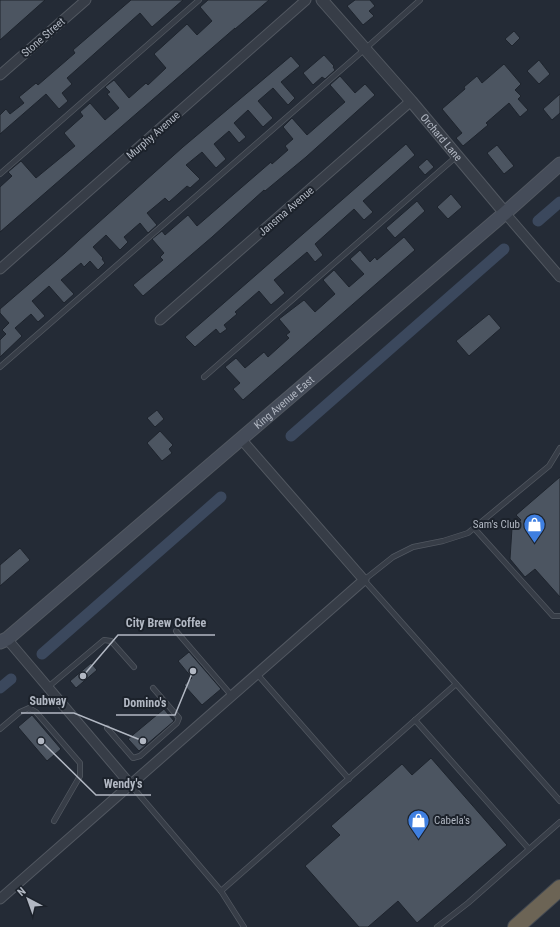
<svg xmlns="http://www.w3.org/2000/svg" width="560" height="927" font-family="'Roboto Condensed',sans-serif">
<style>
.lines{fill:none;stroke-linecap:round;stroke-linejoin:round}
.canal{stroke:#3b485d;stroke-width:11}
.building{fill:#4c5561;stroke:#1e242d}
.service-casing{stroke:#525861;stroke-width:6}
.minor-casing{stroke:#525861;stroke-width:11}
.tertiary-casing{stroke:#525861;stroke-width:13}
.secondary-casing{stroke:#525861;stroke-width:15}
.motorway-casing{stroke:#424851;stroke-width:18}
.service{stroke:#373d47;stroke-width:4.5}
.minor{stroke:#373d47;stroke-width:9}
.tertiary{stroke:#373d47;stroke-width:11}
.secondary{stroke:#454c59;stroke-width:13}
.motorway{stroke:#6c6455;stroke-width:16}
.labels{text-anchor:middle;stroke-width:4;stroke-linejoin:round;paint-order:stroke}
.street-label{font-size:11px;fill:#b2b8c3;stroke:#1c222b}
.poi-label{font-size:11px;fill:#b2b8c3;stroke:#1c222b;text-anchor:end}
.leader{fill:none;stroke:#b2b8c3;stroke-width:1.5}
.callout-dot{fill:#b2b8c3;stroke:#1c222b;stroke-width:1.5}
.callout-label{font-size:12px;text-anchor:middle;font-weight:bold;fill:#b2b8c3;stroke:#1c222b;stroke-width:4;stroke-linejoin:round;paint-order:stroke}
</style>
<rect width="100%" height="100%" fill="#242b36"/>
<g class="lines">
<g class="canal">
<polyline points="538,221 560,202"/>
<polyline points="291,436 504,249"/>
<polyline points="42,654 221,497"/>
<polyline points="0,688 11,679"/>
</g>
</g>
<g class="building">
<polygon points="0,0 45,0 0,40"/>
<polygon points="131,0 183,0 152,27 140,13 67,78 72,84 62,93 68,101 59,109 46,94 0,134 0,115 6,109 10,114 24,103 19,97 36,83 38,85 75,53 73,50"/>
<polygon points="208,0 269,0 235,29 235,28 0,232 0,187 12,176 8,172 21,161 36,178 75,146 64,133 83,116 80,112 90,103 105,120 119,108 107,94 110,92 105,87 114,80 129,98 146,83 148,85 166,68 154,54 187,24 197,35 212,21 200,7"/>
<polygon points="355,0 370,0 375,6 369,11 374,16 363,25 347,6"/>
<polygon points="514,31 520,38 512,46 505,39"/>
<polygon points="324,55 334,66 333,67 335,70 325,79 322,77 313,85 303,73"/>
<polygon points="291,56 300,66 281,82 295,98 288,105 273,88 258,101 273,118 263,127 248,110 234,123 246,137 239,143 229,131 214,144 226,159 216,168 202,152 186,165 200,179 190,188 187,186 169,202 165,198 147,213 157,225 148,233 140,223 124,237 128,242 120,250 106,235 93,247 103,258 102,259 105,263 98,270 90,261 84,267 81,263 61,280 74,294 64,303 49,286 32,301 45,316 38,322 31,314 15,328 22,336 0,357 0,340 6,334 2,330 9,323 0,313 0,309 65,253 79,240 183,147"/>
<polygon points="539,60 550,74 539,84 527,71"/>
<polygon points="504,64 521,84 515,90 521,96 518,99 528,110 520,117 509,103 486,123 488,125 463,146 456,138 462,133 442,109 465,89 464,87 477,76 482,83"/>
<polygon points="340,76 355,93 365,84 375,95 306,157 265,191 264,190 212,237 143,296 133,285 163,260 160,257 164,253 152,239 162,231 165,235 188,215 197,226 271,162 272,164 288,150 285,146 293,139 283,127 292,118 307,135 323,121 345,102 330,85"/>
<polygon points="560,94 560,113 552,120 543,109"/>
<polygon points="406,144 415,155 363,201 373,212 364,220 354,209 315,244 323,255 315,262 307,252 274,280 285,293 271,305 259,291 235,312 237,314 224,325 227,329 220,334 216,329 195,347 185,337"/>
<polygon points="497,145 514,166 504,174 487,153"/>
<polygon points="427,159 434,167 425,175 418,167"/>
<polygon points="451,194 462,207 448,219 437,207"/>
<polygon points="417,201 425,211 395,238 386,228"/>
<polygon points="404,237 415,250 243,400 233,389 240,383 225,367 236,358 245,368 264,352 268,357 289,338 286,335 290,332 279,319 304,300 315,312 335,294 323,280 334,270 349,287 364,274 350,259 360,250 370,262 375,257 377,260"/>
<polygon points="489,314 501,328 469,356 456,341"/>
<polygon points="157,410 164,419 155,427 147,418"/>
<polygon points="160,431 173,445 169,449 172,453 162,461 147,443"/>
<polygon points="560,477 560,597 535,569 525,577 510,559 512,528 521,520 516,515"/>
<polygon points="20,548 30,560 0,586 0,565"/>
<polygon points="189,652 221,689 202,705 184,685 192,678 178,661"/>
<polygon points="91,663 97,670 76,688 70,681"/>
<polygon points="164,709 174,721 139,751 128,739"/>
<polygon points="32,715 61,749 47,761 18,727"/>
<polygon points="431,758 507,845 417,923 398,901 368,927 359,927 305,866 340,835 331,826 402,764 412,775"/>
</g>
<g class="lines">
<defs>
<g id="service">
<polyline points="0,174 199,0"/>
<polyline points="0,367 365,49 420,0"/>
<polyline points="204,377 457,156"/>
<polyline points="560,448 549,466 468,533 443,541 413,547 393,557 364,580 560,801"/>
<polyline points="474,528 553,616 560,616"/>
<polyline points="176,631 232,696"/>
<polyline points="257,674 349,779"/>
<polyline points="47,688 104,640 111,641 134,667"/>
<polyline points="415,720 529,849"/>
<polyline points="107,728 133,758 140,756 177,723 179,718 153,688"/>
<polyline points="0,729 20,712 29,708 36,712 80,763 80,776 54,821"/>
<polyline points="130,784 221,891 244,927"/>
<polyline points="221,891 456,684"/>
<polyline points="437,927 468,903 560,822"/>
</g>
<g id="minor">
<polyline points="0,75 86,0"/>
<polyline points="505,213 560,277"/>
<polyline points="0,269 306,0"/>
<polyline points="160,320 411,101"/>
<polyline points="7,639 130,784"/>
<polyline points="0,899 364,580 241,439"/>
</g>
<g id="tertiary">
<path id="s1" d="M 322,0 L 411,101 L 505,213"/>
</g>
<g id="secondary">
<path id="s2" d="M 0,642 L 7,639 L 505,213 L 560,164"/>
</g>
<polyline id="motorway" points="516,927 560,888"/>
</defs>
<use href="#service" class="service-casing"/>
<use href="#minor" class="minor-casing"/>
<use href="#tertiary" class="tertiary-casing"/>
<use href="#secondary" class="secondary-casing"/>
<use href="#motorway" class="motorway-casing"/>
<use href="#service" class="service"/>
<use href="#minor" class="minor"/>
<use href="#tertiary" class="tertiary"/>
<use href="#secondary" class="secondary"/>
<use href="#motorway" class="motorway"/>
</g>
<defs>
<symbol id="shop-pin" viewBox="-11 -11 22 30"><path d="M0 17L-7.5 6A9.5 9.5 0 1 1 7.5 6Z" fill="#3f7fe0" stroke="#1c222b"/><path d="M-5-2.5h2.3a2.7 3.5 0 0 1 5.4 0H5L5.5 6h-11ZM-1.5-2.5h3a1.5 2.3 0 0 0-3 0Z" fill="#fff"/></symbol>
</defs>
<g fill-rule="evenodd">
<use href="#shop-pin" x="522" y="512" width="25" height="34"/>
<use href="#shop-pin" x="406" y="808" width="25" height="34"/>
</g>
<g class="labels">
<g class="street-label">
<text transform="translate(43 37) rotate(-41)" y="4">Stone Street</text>
<text transform="translate(153 135) rotate(-41)" y="4">Murphy Avenue</text>
<text dy="4" stroke="none"><textPath href="#s1" startOffset="182">Orchard Lane</textPath></text>
<text transform="translate(286 211) rotate(-41)" y="4">Jansma Avenue</text>
<text dy="4" stroke="none"><textPath href="#s2" startOffset="372">King Avenue East</textPath></text>
</g>
<g class="poi-label">
<text x="520" y="528">Sam's Club</text>
<text x="434" y="824" text-anchor="start">Cabela's</text>
</g>
</g>
<path class="leader" d="M83 676L118 635H215M143 741L74 713H21M193 671L175 715H116M41 741L96 795H151"/>
<g class="callout-dot">
<circle cx="83" cy="676" r="4"/>
<circle cx="143" cy="741" r="4"/>
<circle cx="193" cy="671" r="4"/>
<circle cx="41" cy="741" r="4"/>
</g>
<g class="callout-label">
<text x="166" y="627">City Brew Coffee</text>
<text x="48" y="705">Subway</text>
<text x="145" y="707">Domino's</text>
<text x="123" y="788">Wendy's</text>
</g>
<g transform="translate(28 899) rotate(319)" stroke="#1c222b" stroke-width="3" paint-order="stroke">
<path d="M0-3L7 15L0 10L-7 15Z" fill="#b2b8c3"/>
<text y="-6" font-size="11" font-weight="bold" text-anchor="middle" fill="#b2b8c3">N</text>
</g>
</svg>
